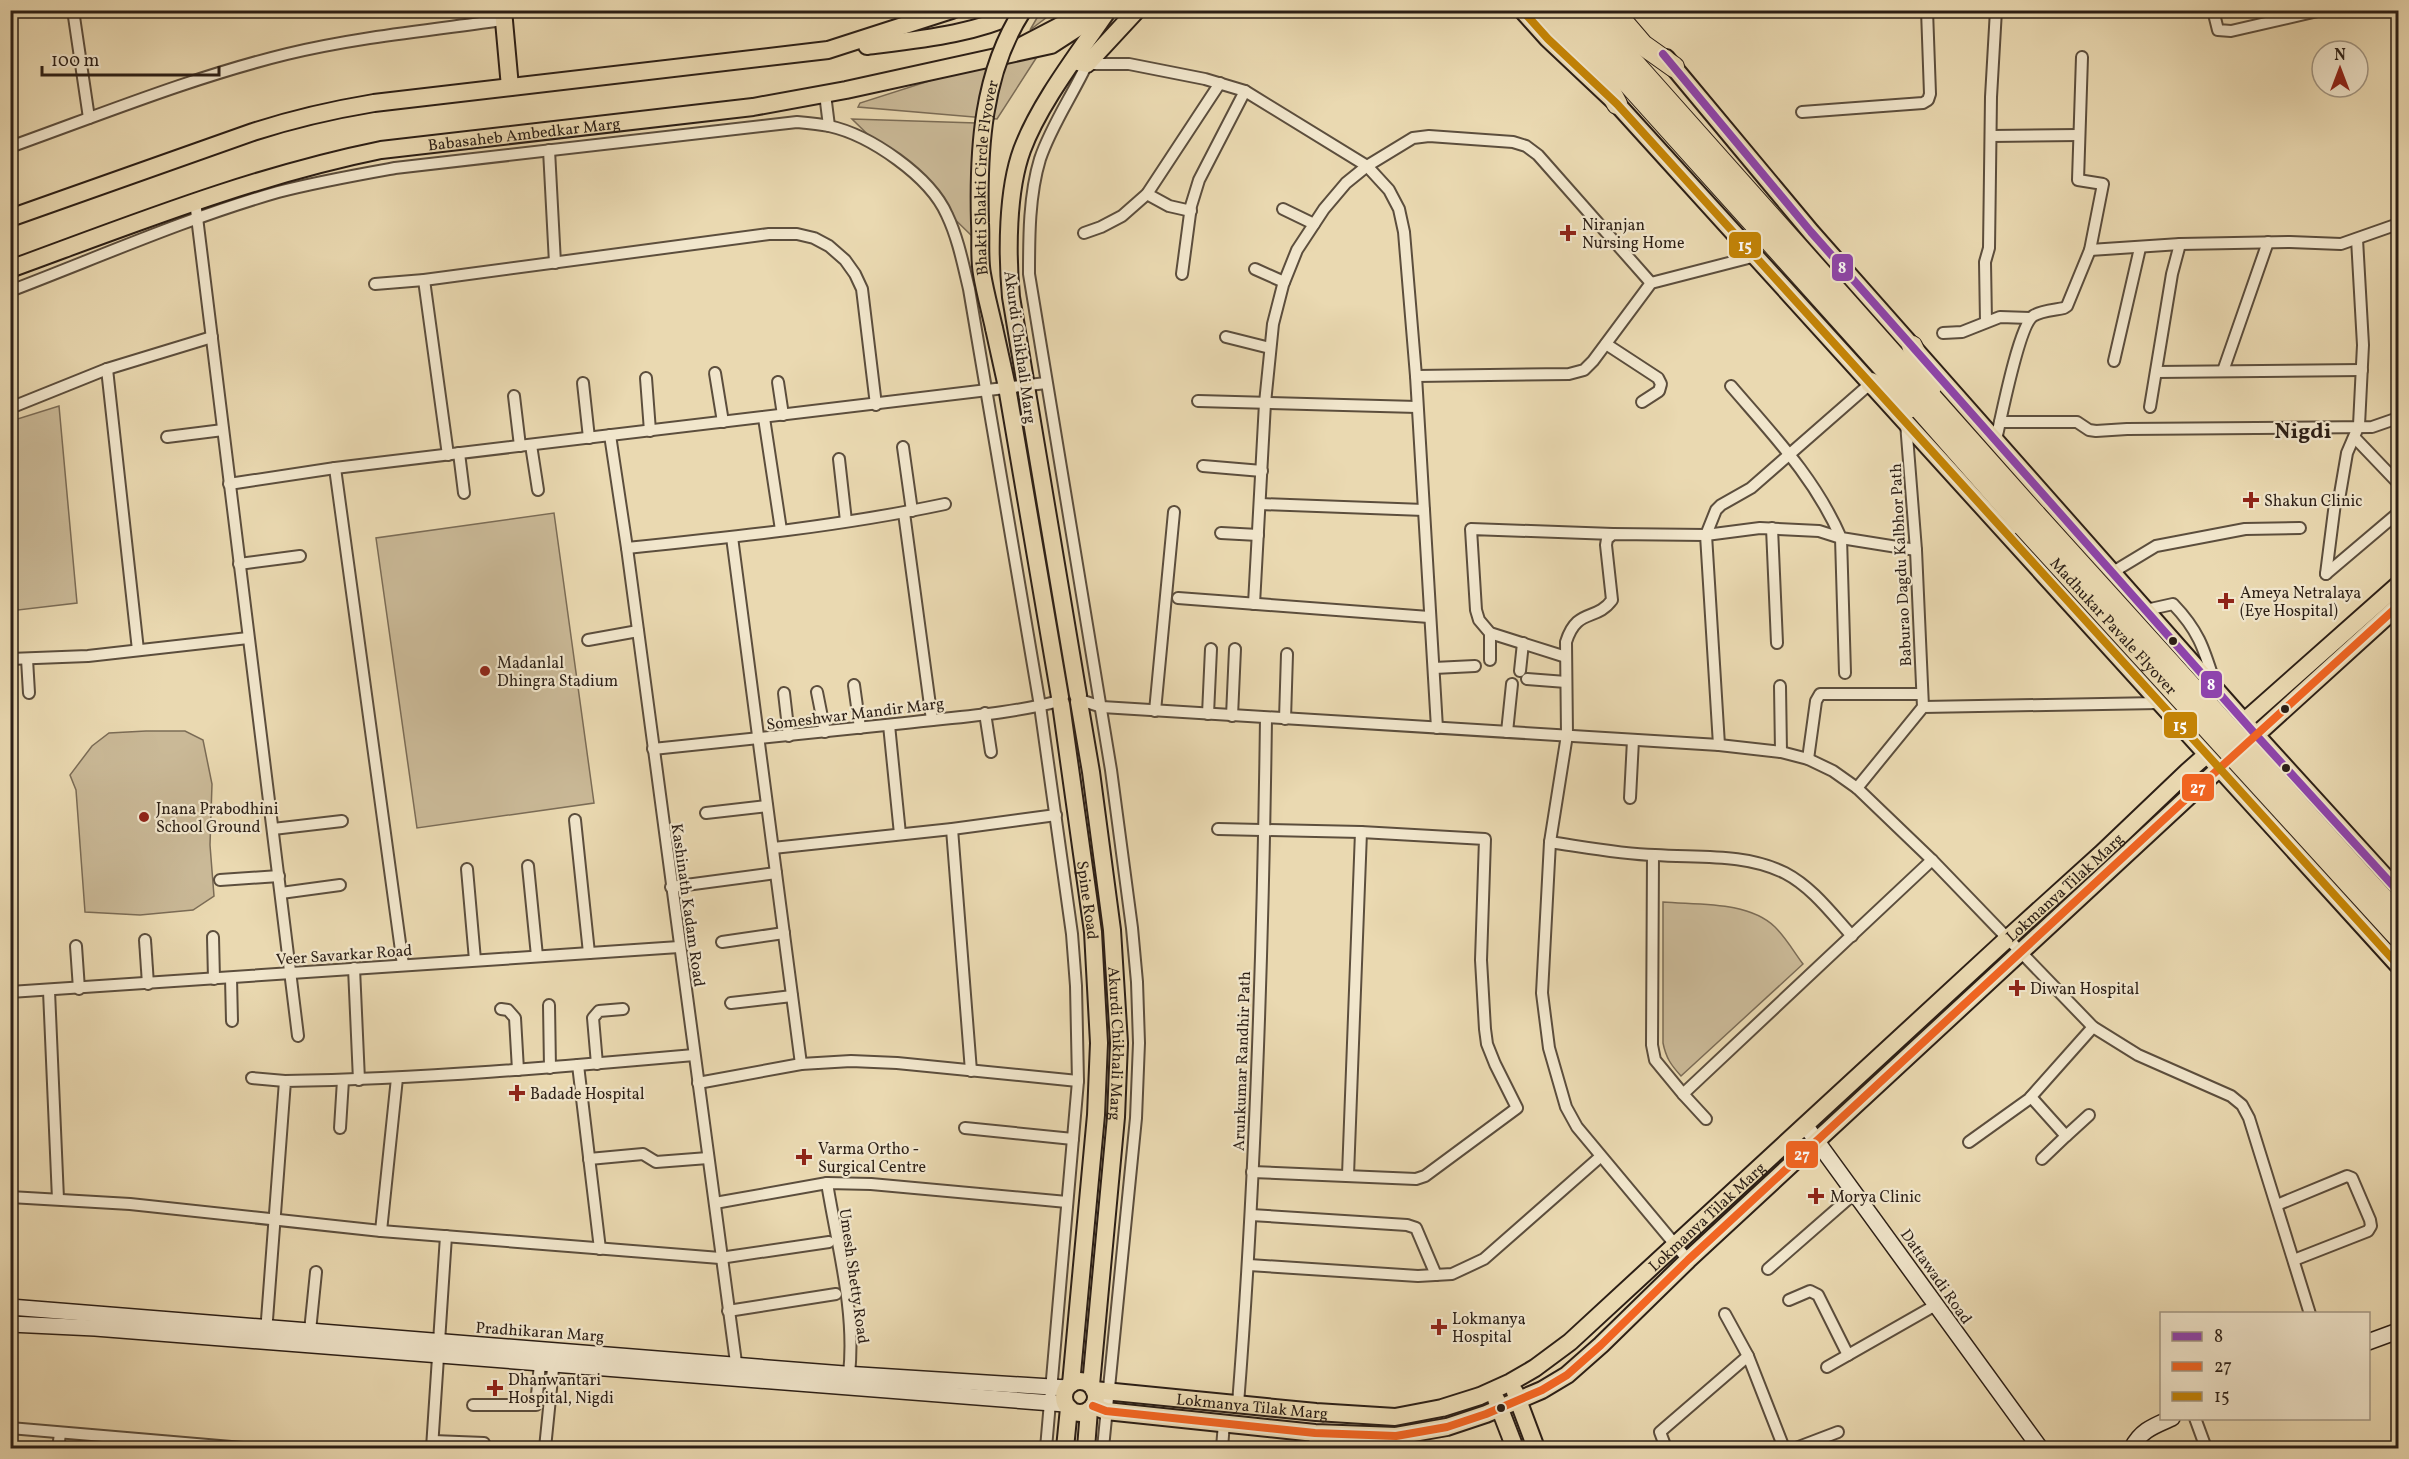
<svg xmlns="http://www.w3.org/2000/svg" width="2409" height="1459" font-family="Vollkorn,serif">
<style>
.green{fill:#cab997;stroke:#7b6c56;stroke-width:1.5}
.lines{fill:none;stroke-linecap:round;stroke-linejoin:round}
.street-casing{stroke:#5c4e3d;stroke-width:14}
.secondary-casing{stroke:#2c1f16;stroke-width:18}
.primary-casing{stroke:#2c1f16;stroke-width:20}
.highway-casing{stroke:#2c1f16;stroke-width:22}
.street{stroke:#f1e6cc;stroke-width:10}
.secondary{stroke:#f1e6cc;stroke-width:15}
.primary{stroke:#ead9b1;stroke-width:16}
.highway{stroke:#ead9b1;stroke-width:20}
.primary-bridge-casing{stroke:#2c1f16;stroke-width:20;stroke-linecap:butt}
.highway-bridge-casing{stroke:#2c1f16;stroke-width:22;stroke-linecap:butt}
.primary-bridge{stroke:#ead9b1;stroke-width:16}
.highway-bridge{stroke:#ead9b1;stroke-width:20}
.bus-1-casing{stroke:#f1e6cc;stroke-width:12}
.bus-2-casing{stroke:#f1e6cc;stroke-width:12}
.bus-3-casing{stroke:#f1e6cc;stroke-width:12}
.bus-1{stroke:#8e44ad;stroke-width:8}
.bus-2{stroke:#f26522;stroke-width:8}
.bus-3{stroke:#c48406;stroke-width:8}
.poi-dot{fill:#8f2418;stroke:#f1e6cc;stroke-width:2}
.bus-dot{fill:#2c1f16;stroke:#f1e6cc;stroke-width:2}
.labels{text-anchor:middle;stroke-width:4.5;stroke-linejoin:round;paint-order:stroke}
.street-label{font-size:16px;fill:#2c1f16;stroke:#f1e6cc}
.poi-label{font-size:16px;fill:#2c1f16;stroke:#f1e6cc;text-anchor:start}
.district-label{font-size:22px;font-weight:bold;fill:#2c1f16;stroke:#f1e6cc}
.line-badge{stroke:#f1e6cc;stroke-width:2}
.badge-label{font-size:16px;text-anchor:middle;font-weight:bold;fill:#fff}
</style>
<rect width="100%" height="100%" fill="#ead9b1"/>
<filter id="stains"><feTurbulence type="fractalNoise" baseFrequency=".00333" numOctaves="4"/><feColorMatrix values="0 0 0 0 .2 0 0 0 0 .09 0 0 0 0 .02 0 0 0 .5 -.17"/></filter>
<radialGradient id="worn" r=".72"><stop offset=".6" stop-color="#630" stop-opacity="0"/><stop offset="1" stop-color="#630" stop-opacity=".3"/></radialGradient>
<g class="green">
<polygon points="1041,10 1055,11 1030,30 1041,11"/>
<polygon points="1042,49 997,119 858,107 860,103 998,59"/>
<polygon points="852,119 976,123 974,238"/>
<polygon points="59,406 77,603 18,610 10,591 11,421"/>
<polygon points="554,513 594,803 417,828 376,538"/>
<polygon points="146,731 185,731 203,740 212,784 210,845 214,896 193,910 140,915 85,912 76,790 70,775 92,746 109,733"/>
<path d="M 1663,902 C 1698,905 1748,901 1775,927 C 1786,938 1794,952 1803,964 L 1681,1076 C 1671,1065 1666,1058 1663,1043 Z"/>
</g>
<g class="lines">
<defs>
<g id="street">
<polyline points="73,10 89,118"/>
<polyline points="2213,10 2218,30 2231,31 2322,10"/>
<polyline points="2398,10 2398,14"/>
<polyline points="825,94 829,126"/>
<polyline points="1802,112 1923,103 1928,100 1930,94 1927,10"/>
<polyline points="1991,136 2078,135"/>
<path d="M 10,147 C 102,114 193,77 287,54 C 358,37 431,30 503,20"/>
<polyline points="549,150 555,263"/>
<polyline points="1147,194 1169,206 1191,211"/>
<polyline points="195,201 298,1036"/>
<polyline points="1283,209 1314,224"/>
<polyline points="1084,233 1101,227 1122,216 1147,194 1220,83"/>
<polyline points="2090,250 2180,244 2290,242 2341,244 2398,224"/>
<polyline points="1255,269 1284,282"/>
<polyline points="1182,274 1191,206 1199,180 1245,91"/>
<polyline points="424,280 448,455"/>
<polyline points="375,284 424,280 769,234 797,234 814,238 829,246 845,260 855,274 862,289 876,405"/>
<path d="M 10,291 C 99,257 187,218 278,192 C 316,182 356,175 395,168 L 797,122 C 808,123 819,124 829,126 C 870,135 930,176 947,215 C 958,238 963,264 969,289 L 1040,706 L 1072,934 L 1076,986 L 1078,1081 L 1046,1448"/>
<polyline points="1986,322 1985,262 1989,248 1991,97 1996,10"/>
<polyline points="1943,333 1962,332 2000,317 2030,318"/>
<polyline points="1226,337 1270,348"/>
<polyline points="1606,344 1658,378 1661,384 1659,391 1642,402"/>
<polyline points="2114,361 2140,248"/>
<polyline points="107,369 138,650"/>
<polyline points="2223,371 2268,242"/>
<polyline points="2156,372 2362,370"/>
<polyline points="715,373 723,422"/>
<polyline points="1416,376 1569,374 1584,370 1593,361 1651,283 1756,256"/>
<polyline points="646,378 650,431"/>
<polyline points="778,382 783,415"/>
<polyline points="583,383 589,438"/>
<path d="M 1731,386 C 1773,435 1815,478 1841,538 L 1916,550"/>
<polyline points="514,396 520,446"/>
<polyline points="1198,401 1417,407"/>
<polyline points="2150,407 2172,274 2180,244"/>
<polyline points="10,408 107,369 212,337"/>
<polyline points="764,418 781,530"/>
<polyline points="2000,422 2077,422 2089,430 2096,431 2127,429 2372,427 2398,418"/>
<polyline points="1906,423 1916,550 1923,707"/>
<polyline points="610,435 627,548 737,1370"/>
<polyline points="167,437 223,430"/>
<polyline points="2355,438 2398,483"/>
<path d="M 1996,440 C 2001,418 2019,326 2033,316 C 2040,311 2055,310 2064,308 L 2067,306 L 2090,250 L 2103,184 L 2078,180 L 2082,57"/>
<polyline points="531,445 538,490"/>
<polyline points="903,447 912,511"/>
<polyline points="459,453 464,493"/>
<polyline points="839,459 846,521"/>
<polyline points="1203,466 1262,471"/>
<polyline points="335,468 403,965"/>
<polyline points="229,484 335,468 1046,383"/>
<polyline points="1260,504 1424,510"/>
<polyline points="904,513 932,720"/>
<polyline points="1772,528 1777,643"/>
<polyline points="1221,533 1258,535"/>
<polyline points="732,537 801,1064"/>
<path d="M 627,548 C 734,537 841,526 945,504"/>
<polyline points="239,564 300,556"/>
<polyline points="2113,572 2156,546 2245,529 2300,528"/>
<polyline points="2326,574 2335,503 2340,494 2347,453 2359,425 2363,345 2357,239"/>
<polyline points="2326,574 2398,513"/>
<polyline points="1178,598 1429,617"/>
<polyline points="1254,604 1265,403 1273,324 1283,285 1297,250 1324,209 1346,183 1367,166 1413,138 1429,136 1513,142 1526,146 1538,155 1651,283"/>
<path d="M 2146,610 L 2173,604 C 2199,631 2204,649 2215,684"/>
<polyline points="588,640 638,631"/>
<polyline points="1566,657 1490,633 1479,620 1476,610 1471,529 1613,534"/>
<polyline points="10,659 88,656 248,638"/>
<polyline points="27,659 29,693"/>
<polyline points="1490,660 1490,633"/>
<polyline points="1434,668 1475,666"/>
<polyline points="1520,671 1523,643"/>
<polyline points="1527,679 1566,682"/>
<polyline points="854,685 860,728"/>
<polyline points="1780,686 1781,752"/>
<polyline points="817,692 825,732"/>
<polyline points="784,693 789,736"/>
<polyline points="1080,700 1102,707 1719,745 1781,752 1808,759 1833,771 1857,788 1932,860 2093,1027 2138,1055 2231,1096 2242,1105 2249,1118 2310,1314"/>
<polyline points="1155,711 1174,512"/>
<polyline points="985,713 991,752"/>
<polyline points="1208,714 1211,649"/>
<polyline points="1232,716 1235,649"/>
<polyline points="1285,719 1287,654"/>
<polyline points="889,725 900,834"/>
<polyline points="1507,732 1512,684"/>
<polyline points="1719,745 1706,535 1716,510 1721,505 1751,488 1871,383"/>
<path d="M 653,749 C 737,741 821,732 905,723 C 956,717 1010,714 1059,701"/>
<polyline points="1808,759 1816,701 1820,694 1922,694"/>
<polyline points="1857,788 1923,707 2159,703"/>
<polyline points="1630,798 1633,740"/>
<polyline points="706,813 767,806"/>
<polyline points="575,820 589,953"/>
<polyline points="273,829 342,821"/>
<polyline points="952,829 971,1071"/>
<polyline points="1218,829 1361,832 1485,839 1481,960 1485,1029 1487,1044 1495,1064 1517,1108 1425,1176 1416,1179 1252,1172"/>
<path d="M 1550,842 C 1584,847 1620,854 1655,855 C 1698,858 1745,853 1785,873 C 1812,887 1832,914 1852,936"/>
<polyline points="773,848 952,829 1056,815"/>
<polyline points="1653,855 1652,1045 1655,1060 1683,1094 1932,860"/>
<polyline points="528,866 537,956"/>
<polyline points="467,869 475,960"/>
<polyline points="220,880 279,876"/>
<polyline points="671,887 776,873"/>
<polyline points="281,893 340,885"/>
<polyline points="213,937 214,979"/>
<polyline points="145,940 148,984"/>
<polyline points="722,942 784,933"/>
<polyline points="76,946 79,989"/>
<polyline points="354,968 359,1080"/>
<polyline points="231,978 232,1021"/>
<polyline points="49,991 58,1199"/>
<polyline points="10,992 679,947"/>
<polyline points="731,1003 792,996"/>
<polyline points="549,1005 550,1068"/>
<polyline points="501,1009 508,1010 515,1018 518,1070"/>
<polyline points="597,1064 593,1018 599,1011 623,1009"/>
<polyline points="578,1065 600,1249"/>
<polyline points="252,1078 285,1081"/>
<polyline points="698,1083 801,1064 851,1061 897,1063 1078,1081"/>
<polyline points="1683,1094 1706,1119"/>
<polyline points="2031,1097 2066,1136 2089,1115"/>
<polyline points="340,1128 343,1080"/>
<polyline points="965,1128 1073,1139"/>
<polyline points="1969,1142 2029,1099 2093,1027"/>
<polyline points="589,1159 643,1154 656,1162 708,1158"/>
<polyline points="2042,1159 2066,1136"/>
<polyline points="1348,1175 1361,832"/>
<path d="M 827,1183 C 837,1245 856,1311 849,1374"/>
<polyline points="10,1197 130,1204 381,1231 720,1258 829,1242"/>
<polyline points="715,1203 827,1183 871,1184 1067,1202"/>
<polyline points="2277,1205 2347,1176 2352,1178 2370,1220 2371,1226 2368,1231 2294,1260"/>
<polyline points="1251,1215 1407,1225 1416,1228 1436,1275"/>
<polyline points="381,1231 397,1078"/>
<path d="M 1688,1260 L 1577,1127 L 1566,1107 L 1549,1048 L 1542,993 L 1550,842 L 1567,735 L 1566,642 C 1577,607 1596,622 1612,600 L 1606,545 L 1607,539 L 1613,534 L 1706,535 L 1760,528 L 1819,531 L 1841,538 L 1845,673"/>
<polyline points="1249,1265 1418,1276 1452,1274 1484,1259 1600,1157"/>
<polyline points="1768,1269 1855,1193"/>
<polyline points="1789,1300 1810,1291 1818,1295 1848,1355"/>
<polyline points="728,1311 836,1294"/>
<polyline points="1725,1314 1748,1356 1784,1448"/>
<polyline points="310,1331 316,1272"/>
<path d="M 266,1333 L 285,1081 C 422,1079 558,1067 694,1055"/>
<polyline points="1827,1367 1934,1306"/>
<path d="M 1238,1404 C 1256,1176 1263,947 1266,718"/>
<polyline points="473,1405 536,1405 540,1364"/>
<polyline points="2195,1418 2206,1448"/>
<polyline points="10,1428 243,1448"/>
<polyline points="433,1441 484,1443"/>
<polyline points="58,1448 60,1434"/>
<polyline points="432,1448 446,1236"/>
<polyline points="545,1448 554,1359"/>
<path d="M 1103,1448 L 1136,1118 L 1139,1043 L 1137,982 L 1132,928 L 1111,770 L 1029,274 C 1029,237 1029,195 1040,159 C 1051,126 1072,96 1087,64 L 1129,64 L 1205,79 L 1245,91 L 1367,166 L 1389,190 L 1399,209 L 1404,232 L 1416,376 L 1437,728"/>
<polyline points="1222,1448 1224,1423"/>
<polyline points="1314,1448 1315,1433"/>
<polyline points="1666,1448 1660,1432 1748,1356"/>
<polyline points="1796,1448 1838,1432"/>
</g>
<g id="secondary">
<polyline points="1805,1125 2040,1448"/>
<polyline points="10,1307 844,1374 1067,1388"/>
<polyline points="10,1324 95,1328 1065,1404"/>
<polyline points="2368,1342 2398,1331"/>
<path d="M 2132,1448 C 2141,1430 2154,1426 2172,1418"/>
</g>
<g id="primary">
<polyline points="503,10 510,87"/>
<polyline points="1522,10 1548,39 1617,104 2398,965"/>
<path d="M 867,46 C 915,40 980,34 1023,10"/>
<polyline points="1021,46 1069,21 1082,10"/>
<polyline points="1666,58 1811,232 2256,735 2398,891"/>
<polyline points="1073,61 1087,64 1137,10"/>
<path d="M 10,218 L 253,132 C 293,119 332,110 374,103 L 828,50 L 952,10"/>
<path id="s1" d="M 10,269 C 133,224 253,176 381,150 L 753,107 L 846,90 L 1051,45 L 1105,10"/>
<polyline points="994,328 1007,387 1060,697"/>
<path d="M 1078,695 L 1011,297 C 1007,254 1007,191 1022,150 C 1039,104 1078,54 1106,13"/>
<path id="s2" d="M 1079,702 L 1091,772 L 1112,930 L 1119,1043 L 1116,1117 L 1091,1385"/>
<path id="s3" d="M 1061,704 L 1093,932 L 1099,1043 L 1096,1115 L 1071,1384"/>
<circle cx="1080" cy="1397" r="16"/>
<path id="s4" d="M 1094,1390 L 1316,1412 L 1395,1417 L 1442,1408 L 1480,1396 L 1511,1382 L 1535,1368 L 1570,1342 L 2007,939 L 2101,854 L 2187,772 L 2398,585"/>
<polyline points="1515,1392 1536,1448"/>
<polyline points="1496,1399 1515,1448"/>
<polyline points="1093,1406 1106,1411 1315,1433 1396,1436 1447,1427 1486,1414 1542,1390 1567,1375 1601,1345 1688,1260 2200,786 2398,606"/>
<polyline points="1065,1448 1069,1408"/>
<polyline points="1086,1448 1089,1410"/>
</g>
<g id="highway">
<polyline points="1543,10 1601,74 1617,104"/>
<polyline points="1562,10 1882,366 2023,526"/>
<polyline points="1587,10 2036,515"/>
<polyline points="1613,10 1643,45 1674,67"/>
<polyline points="1912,346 1931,387"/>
<polyline points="1871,383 1909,408"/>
</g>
</defs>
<use href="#street" class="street-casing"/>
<use href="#secondary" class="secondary-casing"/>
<use href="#primary" class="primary-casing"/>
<use href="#highway" class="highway-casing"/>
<use href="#street" class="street"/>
<use href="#secondary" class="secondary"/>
<use href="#primary" class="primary"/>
<use href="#highway" class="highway"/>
<defs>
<g id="primary-bridge">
<path id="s5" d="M 994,328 C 990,310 985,292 982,274 C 979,258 981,240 980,223 C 978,151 982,73 1023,10"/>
</g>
<g id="highway-bridge">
<polyline points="2036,515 2398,915"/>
<path id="s6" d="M 2023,526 L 2398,937"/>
</g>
</defs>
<use href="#primary-bridge" class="primary-bridge-casing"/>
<use href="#highway-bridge" class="highway-bridge-casing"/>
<use href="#primary-bridge" class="primary-bridge"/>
<use href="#highway-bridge" class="highway-bridge"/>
<defs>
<polyline id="bus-1" points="1663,54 1811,232 2256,735 2398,891"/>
<polyline id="bus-2" points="1093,1406 1106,1411 1315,1433 1396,1436 1447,1427 1486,1414 1542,1390 1567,1375 1601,1345 1688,1260 2200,786 2398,606"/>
<polyline id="bus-3" points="1522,10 1548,39 1617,104 2398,965"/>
</defs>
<use href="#bus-1" class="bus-1-casing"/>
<use href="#bus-2" class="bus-2-casing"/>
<use href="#bus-3" class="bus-3-casing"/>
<use href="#bus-1" class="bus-1"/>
<use href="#bus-2" class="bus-2"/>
<use href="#bus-3" class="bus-3"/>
</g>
<g class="poi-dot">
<path d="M1565 224h6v6h6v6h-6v6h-6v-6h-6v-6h6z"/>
<path d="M2248 491h6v6h6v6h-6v6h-6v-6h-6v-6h6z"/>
<path d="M2223 592h6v6h6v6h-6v6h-6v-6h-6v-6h6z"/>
<circle cx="485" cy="671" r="6"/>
<circle cx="144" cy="817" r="6"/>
<path d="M2014 979h6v6h6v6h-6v6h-6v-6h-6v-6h6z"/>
<path d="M514 1084h6v6h6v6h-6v6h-6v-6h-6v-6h6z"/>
<path d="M801 1148h6v6h6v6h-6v6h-6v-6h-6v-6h6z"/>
<path d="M1813 1187h6v6h6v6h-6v6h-6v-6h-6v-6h6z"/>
<path d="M1436 1318h6v6h6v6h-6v6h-6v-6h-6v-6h6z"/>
<path d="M492 1379h6v6h6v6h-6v6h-6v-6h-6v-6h6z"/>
</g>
<g class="bus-dot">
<circle cx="2173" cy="641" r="5"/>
<circle cx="2285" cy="709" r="5"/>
<circle cx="2286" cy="768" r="5"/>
<circle cx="1501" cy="1408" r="5"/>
</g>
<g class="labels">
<g class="street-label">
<text dy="6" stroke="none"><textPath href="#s1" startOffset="534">Babasaheb Ambedkar Marg</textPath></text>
<text dy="6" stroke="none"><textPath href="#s5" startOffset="152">Bhakti Shakti Circle Flyover</textPath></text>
<text transform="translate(1021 347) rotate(82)" y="6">Akurdi Chikhali Marg</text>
<text transform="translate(1900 565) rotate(-93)" y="6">Baburao Dagdu Kalbhor Path</text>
<text dy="6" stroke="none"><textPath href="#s6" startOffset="135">Madhukar Pavale Flyover</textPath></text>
<text transform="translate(855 713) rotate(-7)" y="6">Someshwar Mandir Marg</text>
<text dy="6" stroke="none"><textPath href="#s4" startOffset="1167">Lokmanya Tilak Marg</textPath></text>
<text dy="6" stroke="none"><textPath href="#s3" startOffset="198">Spine Road</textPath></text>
<text transform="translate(689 905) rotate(82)" y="6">Kashinath Kadam Road</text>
<text transform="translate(344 954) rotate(-4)" y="6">Veer Savarkar Road</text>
<text dy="6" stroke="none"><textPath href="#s2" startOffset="344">Akurdi Chikhali Marg</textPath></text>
<text transform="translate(1241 1061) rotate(-88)" y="6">Arunkumar Randhir Path</text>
<text dy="6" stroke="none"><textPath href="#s4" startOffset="681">Lokmanya Tilak Marg</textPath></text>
<text transform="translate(855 1276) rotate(82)" y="6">Umesh Shetty Road</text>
<text transform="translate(1937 1276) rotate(55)" y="6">Dattawadi Road</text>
<text transform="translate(540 1331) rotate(4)" y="6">Pradhikaran Marg</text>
<text dy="6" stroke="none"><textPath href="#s4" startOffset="159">Lokmanya Tilak Marg</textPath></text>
</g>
<g class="poi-label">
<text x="1582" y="230">Niranjan<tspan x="1582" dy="18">Nursing Home</tspan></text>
<text x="2264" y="506">Shakun Clinic</text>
<text x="2240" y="598">Ameya Netralaya<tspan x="2240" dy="18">(Eye Hospital)</tspan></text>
<text x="497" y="668">Madanlal<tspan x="497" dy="18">Dhingra Stadium</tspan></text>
<text x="156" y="814">Jnana Prabodhini<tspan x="156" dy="18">School Ground</tspan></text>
<text x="2030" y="994">Diwan Hospital</text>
<text x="530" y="1099">Badade Hospital</text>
<text x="818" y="1154">Varma Ortho -<tspan x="818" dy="18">Surgical Centre</tspan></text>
<text x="1830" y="1202">Morya Clinic</text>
<text x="1452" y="1324">Lokmanya<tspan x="1452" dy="18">Hospital</tspan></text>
<text x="508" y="1385">Dhanwantari<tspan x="508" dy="18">Hospital, Nigdi</tspan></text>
</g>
<g class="district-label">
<text x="2303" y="438">Nigdi</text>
</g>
</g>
<g class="line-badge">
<rect x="1728" y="231" width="34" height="28" rx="6" fill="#c48406"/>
<rect x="1831" y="253" width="23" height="29" rx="6" fill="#8e44ad"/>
<rect x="2200" y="670" width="23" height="29" rx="6" fill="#8e44ad"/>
<rect x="2163" y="711" width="35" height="28" rx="6" fill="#c48406"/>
<rect x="2181" y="773" width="34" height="29" rx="6" fill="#f26522"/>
<rect x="1785" y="1140" width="34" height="29" rx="6" fill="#f26522"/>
</g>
<g class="badge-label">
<text x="1745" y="251">15</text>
<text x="1842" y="273">8</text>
<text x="2211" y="690">8</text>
<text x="2180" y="731">15</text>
<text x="2198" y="793">27</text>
<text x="1802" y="1160">27</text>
</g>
<rect width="2409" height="1459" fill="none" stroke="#ead9b1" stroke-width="36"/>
<rect x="12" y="12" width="2385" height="1435" fill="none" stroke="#2c1f16" stroke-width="3"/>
<rect x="18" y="18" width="2373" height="1423" fill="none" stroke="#2c1f16" stroke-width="1.5"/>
<rect x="2160" y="1312" width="210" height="108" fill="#f1e6cc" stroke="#a29683" stroke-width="1.5"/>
<rect x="2172" y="1332" width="30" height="9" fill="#8e44ad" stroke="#a29683" stroke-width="1.5"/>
<text x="2214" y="1342" font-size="18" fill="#2c1f16">8</text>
<rect x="2172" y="1362" width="30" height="9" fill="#f26522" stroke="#a29683" stroke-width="1.5"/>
<text x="2214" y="1372" font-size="18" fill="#2c1f16">27</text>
<rect x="2172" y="1392" width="30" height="9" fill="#c48406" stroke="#a29683" stroke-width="1.5"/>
<text x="2214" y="1402" font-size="18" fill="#2c1f16">15</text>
<g transform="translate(2340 69)"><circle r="28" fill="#f1e6cc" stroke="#a29683" stroke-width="1.5"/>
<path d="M0-4.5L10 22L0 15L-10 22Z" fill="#8f2418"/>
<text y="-9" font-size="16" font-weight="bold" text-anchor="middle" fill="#2c1f16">N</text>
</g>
<path d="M42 66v9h177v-9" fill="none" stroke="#2c1f16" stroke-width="3"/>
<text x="51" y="66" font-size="18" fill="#2c1f16" stroke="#f1e6cc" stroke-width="4.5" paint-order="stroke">100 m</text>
<rect width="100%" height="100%" filter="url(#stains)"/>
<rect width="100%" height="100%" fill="url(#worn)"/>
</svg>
